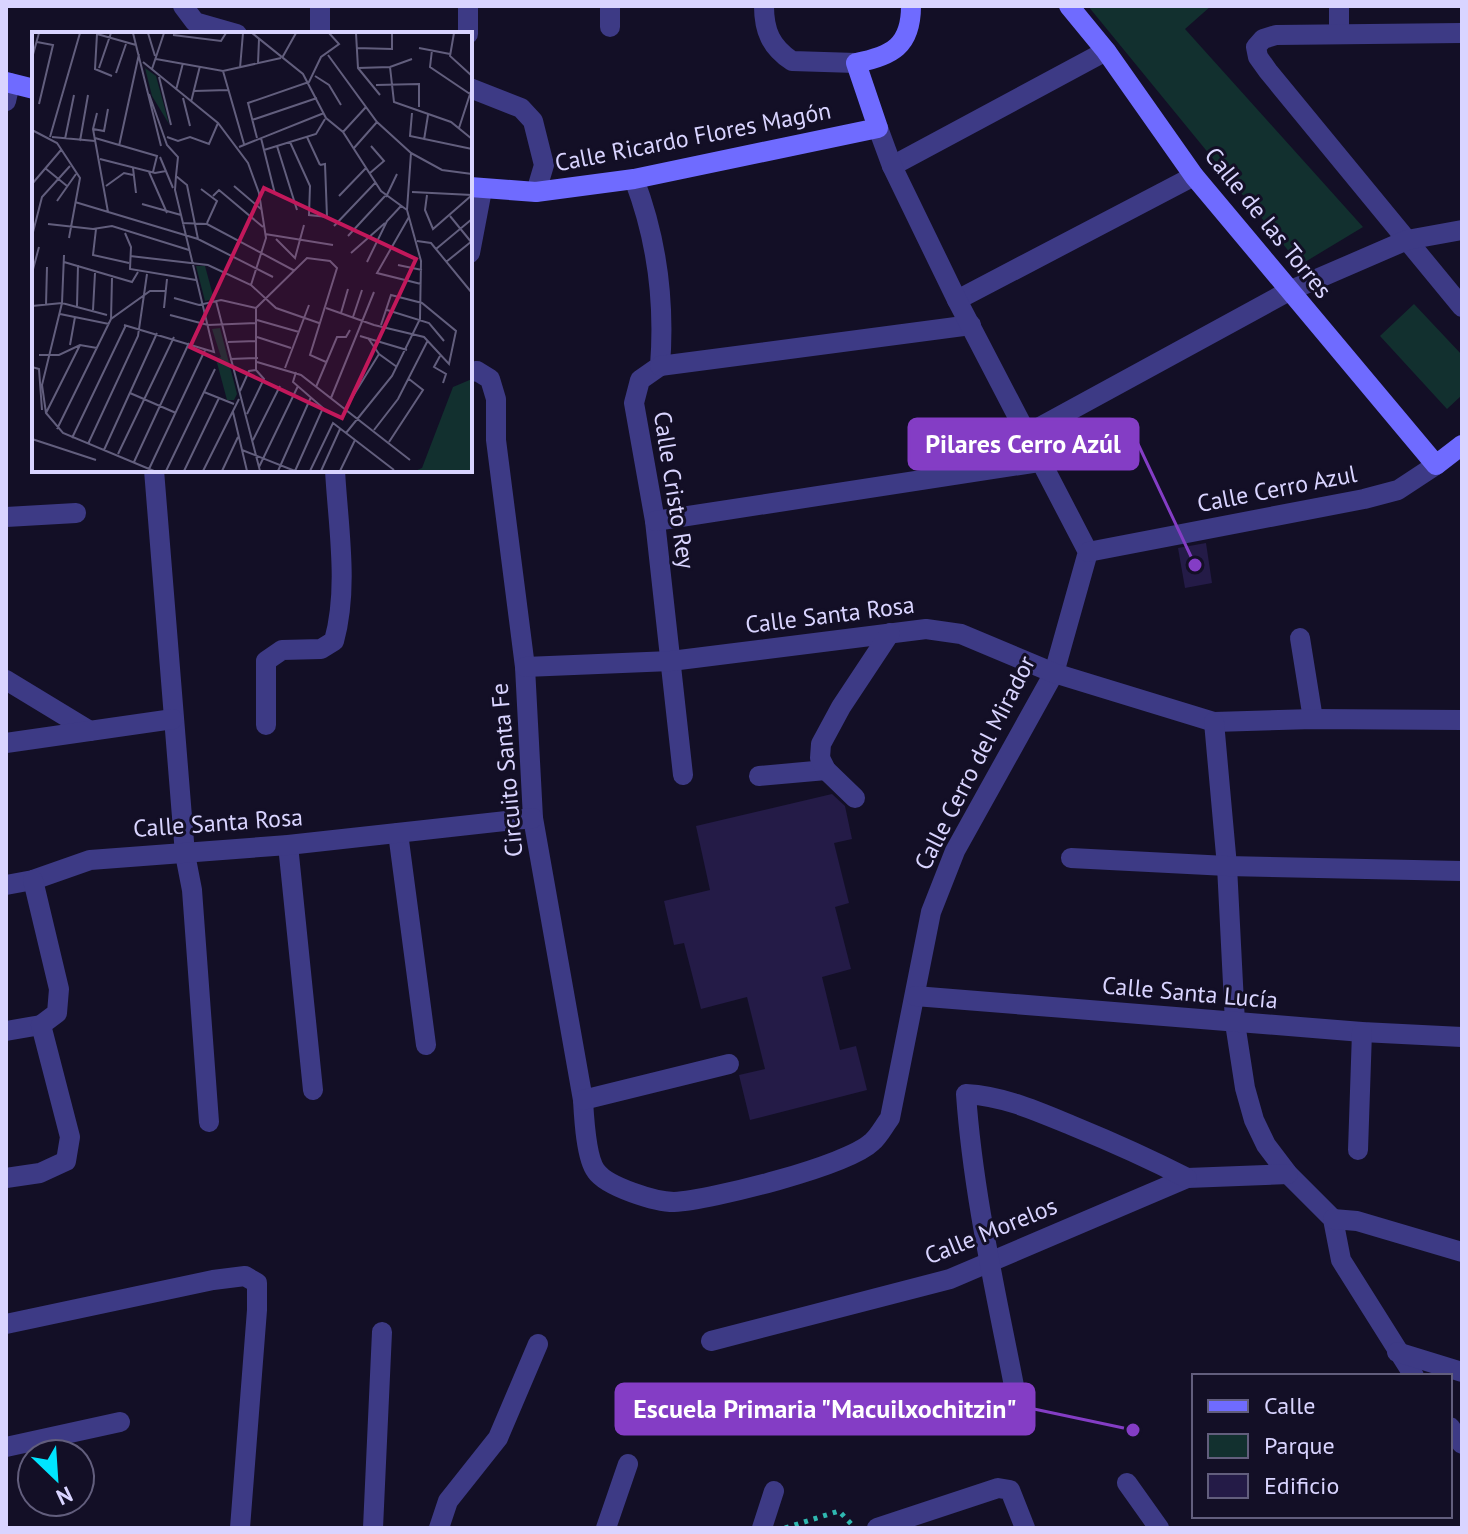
<svg xmlns="http://www.w3.org/2000/svg" width="1468" height="1534" font-family="'PT Sans',sans-serif">
<style>
.green{fill:#12302f}
.building{fill:#241b47}
.lines{fill:none;stroke-linecap:round;stroke-linejoin:round}
.path{stroke:#2fb8b0;stroke-width:5;stroke-dasharray:4 6;stroke-linecap:butt}
.street{stroke:#3d3a85;stroke-width:20}
.secondary{stroke:#6f6bff;stroke-width:20}
.labels{text-anchor:middle;stroke-width:6;stroke-linejoin:round;paint-order:stroke}
.street-label{font-size:24px;fill:#d9d4ff;stroke:#130f26}
.inset-road{fill:none;stroke:#625e7d;stroke-width:2}
.view{fill:#c2185b;fill-opacity:0.15;stroke:#c2185b;stroke-width:4}
.inset-edge{fill:none;stroke:#d9d4ff;stroke-width:4}
.leader{fill:none;stroke:#843dc5;stroke-width:3}
.callout-dot{fill:#843dc5;stroke:#130f26;stroke-width:3}
.callout{fill:#843dc5;stroke:#843dc5;stroke-width:3}
.callout-label{font-size:26px;text-anchor:middle;font-weight:bold;fill:#fff}
</style>
<rect width="100%" height="100%" fill="#130f26"/>
<g class="green">
<polygon points="1088,6 1211,6 1185,29 1363,227 1300,265"/>
<polygon points="1414,304 1462,355 1462,395 1447,409 1380,336"/>
</g>
<g class="building">
<polygon points="1206,543 1212,583 1185,588 1178,548"/>
<polygon points="832,794 845,806 852,839 834,843 849,903 835,907 851,969 822,977 840,1050 856,1046 867,1090 750,1120 739,1075 765,1069 747,997 701,1009 684,943 674,945 664,901 710,890 696,826"/>
</g>
<g class="lines">
<polyline class="path" points="785,1528 839,1511 855,1528"/>
<g class="street">
<polyline points="183,6 195,22 237,34"/>
<polyline points="320,6 320,34"/>
<path d="M 764,6 C 764,31 771,47 792,61 L 856,63"/>
<polyline points="1339,6 1339,34"/>
<polyline points="610,27 610,6"/>
<polyline points="1462,33 1276,35 1263,39 1256,47 1258,57 1268,71 1462,307"/>
<polyline points="468,34 468,6"/>
<polyline points="470,88 521,108 533,121 544,165 536,192"/>
<polyline points="6,101 10,83"/>
<polyline points="892,166 1106,51"/>
<path d="M 634,179 C 657,239 665,302 660,366 L 640,380 L 634,403 L 655,521 L 683,775"/>
<polyline points="470,253 482,190"/>
<polyline points="957,300 1194,176"/>
<polyline points="660,366 971,325"/>
<path d="M 470,372 L 477,371 L 490,379 L 496,399 L 496,440 L 525,667 L 533,818 L 583,1100 C 584,1117 586,1158 596,1171 C 607,1187 656,1202 674,1202 C 711,1200 847,1166 872,1142 C 879,1136 884,1126 890,1118 L 931,912 L 955,851 L 1054,673 L 1088,552 L 957,300 L 892,166 L 878,128"/>
<polyline points="1027,434 1289,291 1407,240 1462,230"/>
<polyline points="154,470 185,854 192,890 209,1122"/>
<polyline points="6,517 76,513"/>
<polyline points="655,521 1039,462"/>
<polyline points="1088,552 1364,499 1398,490 1436,465"/>
<polyline points="1300,638 1313,719"/>
<polyline points="525,667 671,661 926,629 961,634 1054,673 1214,722 1313,719 1462,720"/>
<polyline points="6,680 90,731"/>
<polyline points="1214,722 1227,866 1235,1023 1245,1088 1254,1120 1266,1145 1288,1174 1333,1219 1341,1260 1414,1376"/>
<path d="M 266,725 L 266,661 L 282,650 L 321,649 L 334,641 C 349,587 338,526 335,470"/>
<polyline points="6,743 173,719"/>
<polyline points="759,776 826,770"/>
<polyline points="855,798 826,770 820,758 821,744 841,707 890,633"/>
<polyline points="398,833 426,1045"/>
<polyline points="288,845 313,1090"/>
<polyline points="1071,858 1227,866 1462,871"/>
<polyline points="6,885 33,880 90,860 288,845 533,818"/>
<polyline points="915,996 1362,1032 1462,1037"/>
<polyline points="6,1031 41,1025"/>
<polyline points="583,1100 729,1064"/>
<polyline points="1358,1150 1362,1032"/>
<polyline points="6,1178 40,1173 66,1161 70,1137 41,1025 57,1013 59,989 33,880"/>
<polyline points="1333,1219 1357,1221 1462,1252"/>
<polyline points="6,1324 213,1280 245,1276 257,1283 257,1310 240,1528"/>
<polyline points="711,1341 950,1279 1187,1178 1288,1174"/>
<polyline points="1397,1352 1462,1372"/>
<path d="M 1015,1391 C 996,1293 973,1194 966,1094 C 1004,1096 1039,1112 1073,1126 C 1112,1142 1150,1159 1187,1178"/>
<polyline points="1450,1427 1462,1444"/>
<polyline points="6,1447 120,1422"/>
<polyline points="1127,1483 1159,1528"/>
<polyline points="373,1528 382,1332"/>
<polyline points="439,1528 448,1501 498,1438 538,1344"/>
<polyline points="606,1528 628,1464"/>
<polyline points="762,1528 774,1491"/>
<polyline points="877,1528 998,1488 1010,1490 1025,1528"/>
</g>
<g class="secondary">
<polyline points="1069,6 1106,51 1194,176 1436,465 1462,445"/>
<polyline points="6,82 34,89"/>
<path d="M 470,187 L 536,192 L 634,179 L 878,128 L 856,63 C 892,56 911,46 911,6"/>
</g>
</g>
<g class="labels">
<g class="street-label">
<text transform="translate(693 137) rotate(-11)" y="8">Calle Ricardo Flores Magón</text>
<text transform="translate(1268 223) rotate(51)" y="8">Calle de las Torres</text>
<text transform="translate(1277 489) rotate(-11)" y="8">Calle Cerro Azul</text>
<text transform="translate(674 490) rotate(81)" y="8">Calle Cristo Rey</text>
<text transform="translate(830 615) rotate(-7)" y="8">Calle Santa Rosa</text>
<text transform="translate(975 763) rotate(-63)" y="8">Calle Cerro del Mirador</text>
<text transform="translate(507 770) rotate(-95)" y="8">Circuito Santa Fe</text>
<text transform="translate(218 823) rotate(-4)" y="8">Calle Santa Rosa</text>
<text transform="translate(1190 993) rotate(5)" y="8">Calle Santa Lucía</text>
<text transform="translate(991 1231) rotate(-22)" y="8">Calle Morelos</text>
</g>
</g>
<g transform="translate(32 32)">
<rect width="440" height="440" fill="#130f26"/>
<path d="M 113,36 L 124,44 L 137,92 L 120,64 ZM 164,234 L 173,234 L 182,267 L 173,269 ZM 188,296 L 205,362 L 202,368 L 195,368 L 184,327 L 189,325 L 180,297 ZM 440,347 L 440,439 L 383,439 L 390,436 L 421,355 Z" fill="#12302f"/>
<path class="inset-road" d="M 101,1 L 129,114M 116,1 L 123,24M 220,1 L 271,42 L 294,86 L 311,100 L 349,159 L 375,178M 324,1 L 326,36 L 348,63M 422,1 L 418,24 L 440,44M 65,2 L 63,37 L 80,44M 65,2 L 104,13M 141,3 L 189,9 L 194,1M 5,10 L 21,13 L 7,72M 324,16 L 360,17 L 360,1M 387,16 L 418,22M 400,18 L 398,35 L 438,62M 296,23 L 345,90 L 379,121M 0,26 L 7,1M 250,26 L 264,1M 124,27 L 191,39 L 249,26M 111,30 L 186,91 L 216,131 L 227,161 L 234,206 L 219,253M 226,32 L 227,7M 358,35 L 362,70 L 419,90 L 440,107M 67,36 L 79,1M 208,36 L 211,1M 326,36 L 358,35 L 380,27M 120,37 L 132,1M 191,39 L 212,112M 84,41 L 94,12M 283,44 L 297,53 L 309,73M 127,45 L 139,93M 344,53 L 387,52 L 387,75M 144,58 L 151,31M 162,59 L 196,58M 117,62 L 135,113 L 146,125 L 144,144 L 155,153 L 166,207M 151,66 L 158,94M 159,70 L 168,34M 65,81 L 61,97 L 76,180M 380,81 L 378,104 L 440,117M 220,88 L 285,66M 427,96 L 440,56M 61,97 L 72,99 L 76,77M 0,98 L 25,111 L 48,146 L 37,206M 311,100 L 334,75M 18,105 L 48,1M 20,105 L 63,109M 135,105 L 146,109 L 158,105 L 177,112 L 186,91M 275,105 L 288,133M 63,106 L 125,124 L 121,140M 225,106 L 216,71 L 277,50 L 289,25 L 307,12 L 297,1M 229,106 L 243,162M 33,107 L 42,63M 392,108 L 396,83M 48,109 L 56,63M 258,110 L 278,154 L 277,183 L 295,185 L 293,132 L 288,133M 87,114 L 107,22M 245,114 L 265,178M 207,115 L 292,81M 322,116 L 345,90M 232,118 L 284,102 L 293,87M 128,125 L 141,156M 68,127 L 123,141 L 134,139M 13,136 L 35,154M 101,136 L 104,161M 117,140 L 135,181M 338,141 L 352,129 L 339,114M 0,152 L 29,118M 74,154 L 92,141 L 101,143M 202,154 L 229,177M 169,157 L 185,169 L 175,191M 380,160 L 440,163M 395,163 L 393,178 L 401,197 L 440,163M 181,164 L 187,158 L 231,195M 307,164 L 334,136M 354,165 L 365,142M 25,169 L 44,142M 43,170 L 166,207 L 241,245M 110,172 L 149,183M 375,178 L 379,121 L 410,138 L 440,142M 418,184 L 440,211M 377,185 L 345,241 L 389,252M 150,191 L 175,192 L 263,239M 16,192 L 61,197 L 80,194 L 157,218M 302,194 L 343,151M 64,197 L 61,223 L 97,231M 93,201 L 99,215 L 98,237 L 164,248M 233,202 L 301,213M 0,204 L 10,165 L 38,134M 316,204 L 353,164M 244,207 L 263,226 L 272,193M 385,209 L 399,211 L 440,261M 404,217 L 440,187M 319,221 L 353,191M 32,223 L 30,271 L 10,353 L 14,381 L 31,401 L 122,439M 98,224 L 176,233 L 219,253 L 244,276 L 287,291M 32,230 L 100,250 L 106,240M 335,230 L 355,189 L 369,174M 414,230 L 440,209M 366,233 L 390,238M 0,241 L 7,215M 142,266 L 167,273 L 189,268 L 224,276M 184,269 L 228,439M 14,273 L 15,235M 0,274 L 30,271 L 75,283M 45,274 L 46,233M 132,276 L 135,247M 294,276 L 342,293 L 392,305 L 417,332 L 424,299 L 390,271 L 359,263 L 349,293M 61,278 L 63,241M 355,278 L 397,291 L 412,309M 309,281 L 316,257M 28,282 L 77,292M 138,283 L 176,293 L 225,291M 321,285 L 330,258M 79,287 L 80,246M 225,288 L 267,300M 92,293 L 182,320 L 143,158 L 144,144M 328,304 L 375,318M 225,305 L 259,316M 336,306 L 347,322 L 365,335M 196,310 L 225,309M 38,313 L 43,285M 7,323 L 27,323 L 48,313 L 65,316M 408,324 L 402,335 L 414,342 L 411,351M 198,327 L 226,326M 225,330 L 269,343 L 378,428M 0,335 L 7,337 L 10,378M 253,336 L 277,273M 224,338 L 224,276 L 275,226 L 298,229 L 305,236 L 278,323 L 294,330M 284,355 L 305,305 L 314,305 L 318,298M 208,359 L 217,339 L 224,338M 172,360 L 202,372M 98,361 L 144,381M 299,366 L 342,260M 313,377 L 347,322M 201,380 L 215,439M 14,381 L 48,313M 215,382 L 232,347 L 224,338M 25,397 L 79,287 L 118,259 L 133,259M 342,398 L 366,367 L 396,308M 314,401 L 360,344 L 388,287 L 389,229 L 375,178M 40,406 L 94,293M 0,407 L 64,428M 221,408 L 248,354M 357,410 L 391,358 L 377,347M 56,412 L 106,304 L 115,242M 72,418 L 125,301M 210,418 L 263,439M 86,422 L 142,305M 102,430 L 157,311M 227,435 L 266,354M 117,437 L 173,318M 134,439 L 183,337M 152,439 L 187,366M 171,439 L 207,367M 190,439 L 206,405M 246,439 L 279,365M 263,439 L 291,376 L 261,350 L 264,340M 278,439 L 301,391 L 362,438M 289,439 L 308,397M 308,439 L 323,408"/>
<path class="view" d="M 232,156 L 384,227 L 310,386 L 158,315 Z"/>
<rect width="440" height="440" class="inset-edge"/>
</g>
<path class="leader" d="M1195 565L1138 444M1133 1430L1034 1409"/>
<g class="callout-dot">
<circle cx="1195" cy="565" r="8"/>
<circle cx="1133" cy="1430" r="8"/>
</g>
<g class="callout">
<rect x="909" y="419" width="229" height="50" rx="8"/>
<rect x="616" y="1384" width="418" height="50" rx="8"/>
</g>
<g class="callout-label">
<text x="1023" y="453">Pilares Cerro Azúl</text>
<text x="825" y="1418">Escuela Primaria "Macuilxochitzin"</text>
</g>
<rect width="1468" height="1534" fill="none" stroke="#d9d4ff" stroke-width="16"/>
<rect x="1192" y="1374" width="260" height="144" fill="#130f26" stroke="#625e7d" stroke-width="2"/>
<rect x="1208" y="1400" width="40" height="12" fill="#6f6bff" stroke="#625e7d" stroke-width="2"/>
<text x="1264" y="1414" font-size="24" fill="#d9d4ff">Calle</text>
<rect x="1208" y="1434" width="40" height="24" fill="#12302f" stroke="#625e7d" stroke-width="2"/>
<text x="1264" y="1454" font-size="24" fill="#d9d4ff">Parque</text>
<rect x="1208" y="1474" width="40" height="24" fill="#241b47" stroke="#625e7d" stroke-width="2"/>
<text x="1264" y="1494" font-size="24" fill="#d9d4ff">Edificio</text>
<g transform="translate(56 1478) rotate(155)"><circle r="38" fill="#130f26" stroke="#625e7d" stroke-width="2"/>
<path d="M0-6L14 30L0 20L-14 30Z" fill="#00e5ff"/>
<text y="-12" font-size="22" font-weight="bold" text-anchor="middle" fill="#d9d4ff">N</text>
</g>
</svg>
